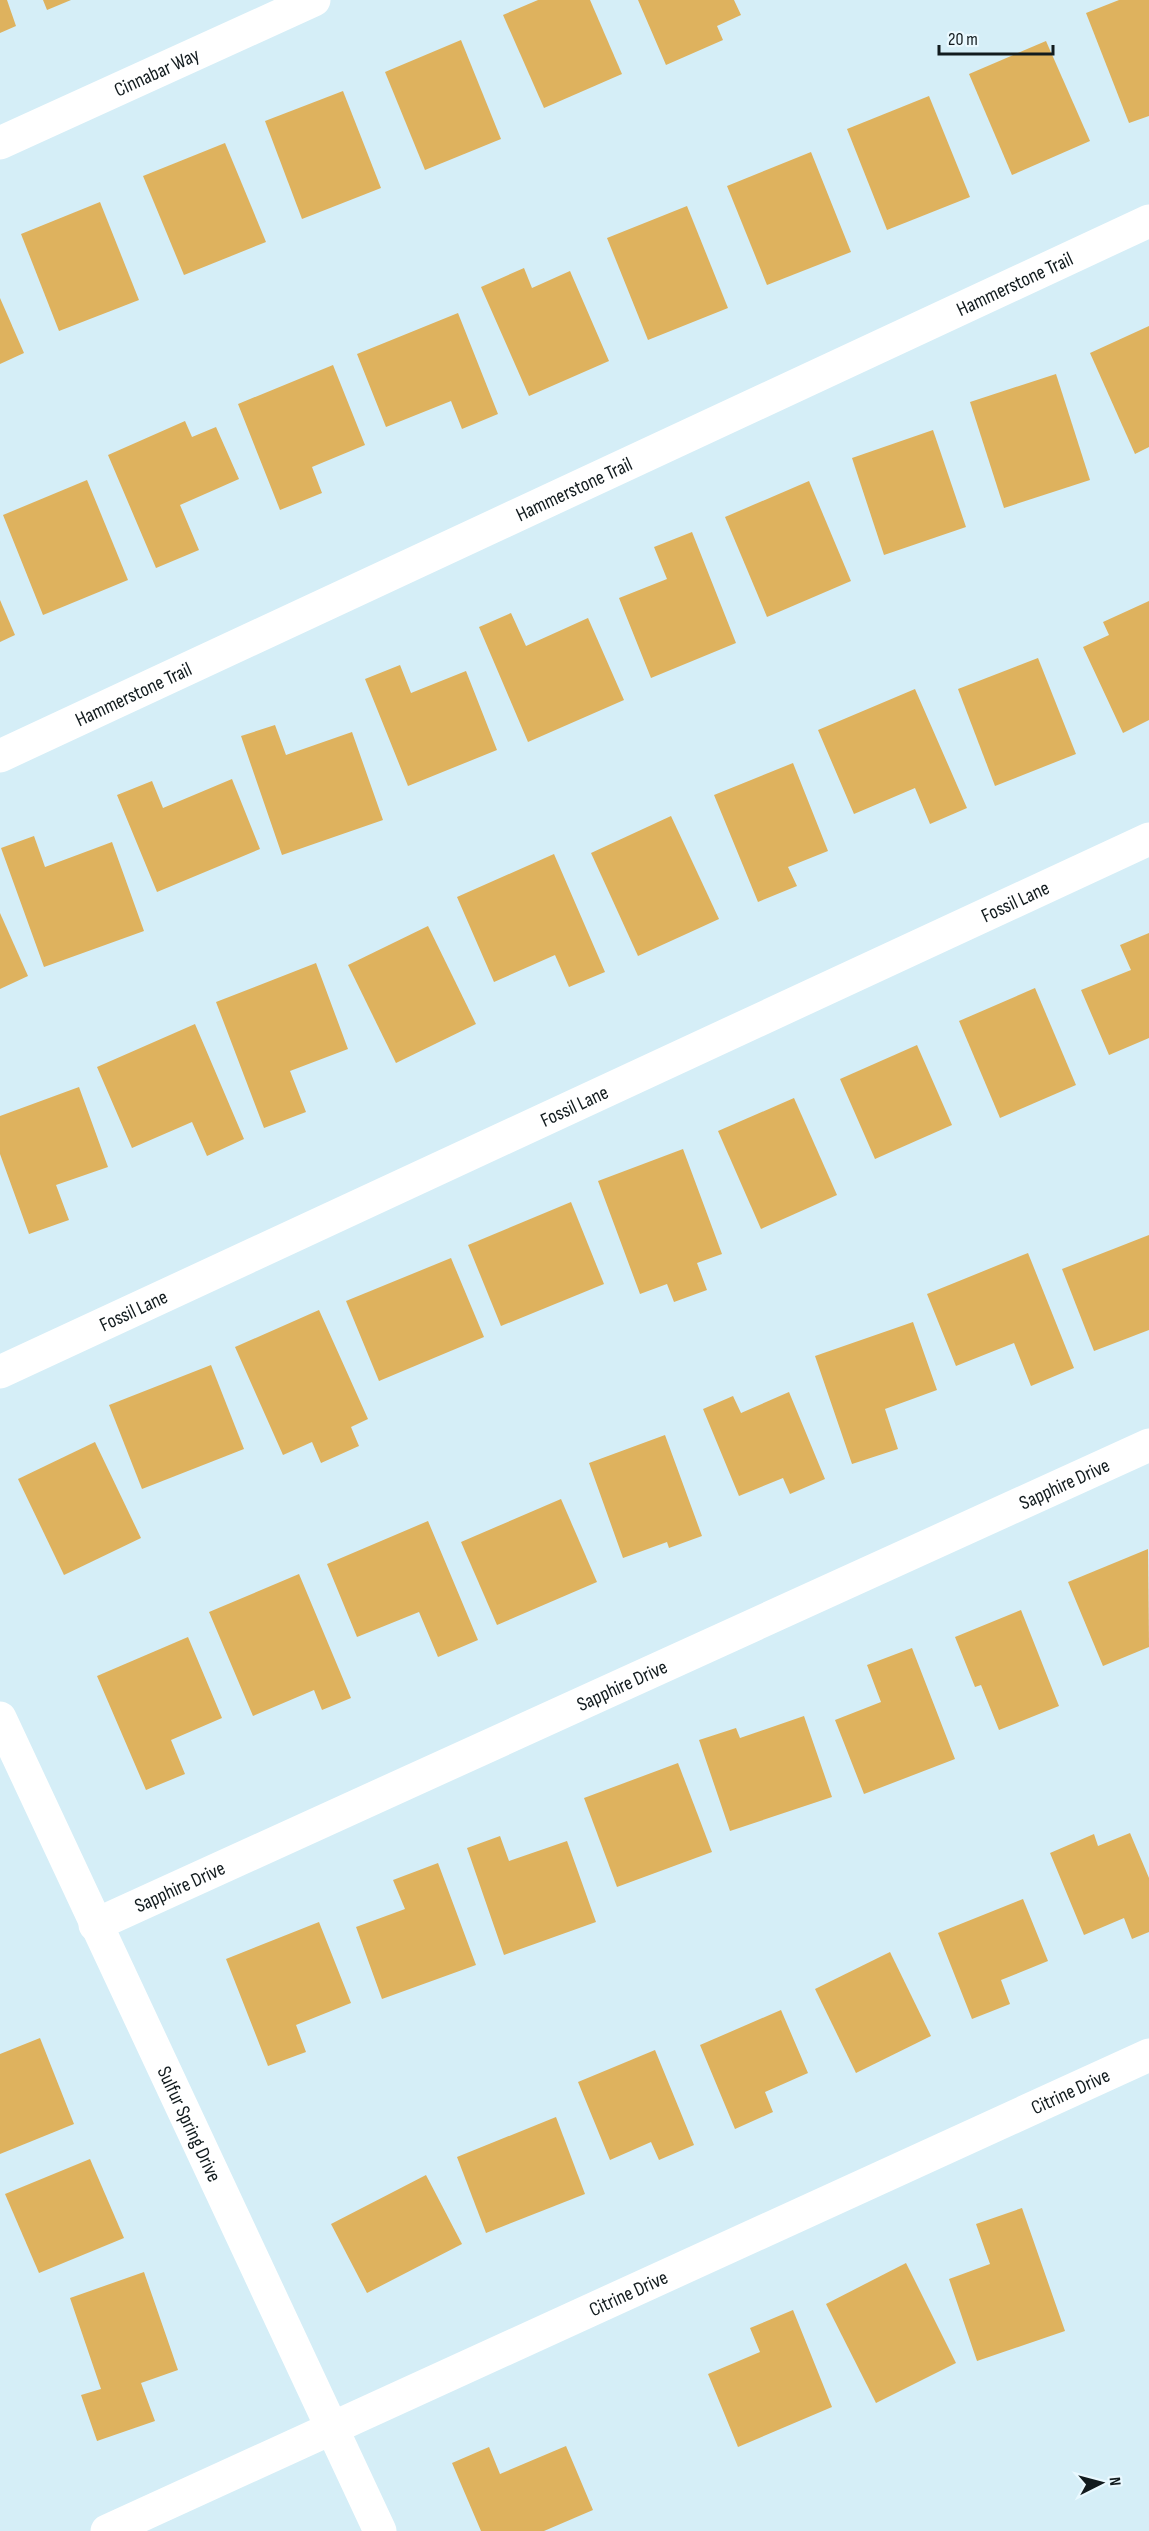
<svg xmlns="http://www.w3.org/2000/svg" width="1149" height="2531" font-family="'Sofia Sans Condensed',sans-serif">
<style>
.building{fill:#deb25e}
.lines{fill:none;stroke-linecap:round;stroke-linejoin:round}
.minor{stroke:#fff;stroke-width:33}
.labels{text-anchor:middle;stroke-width:4.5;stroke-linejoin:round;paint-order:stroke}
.street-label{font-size:20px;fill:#121b1e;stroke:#eaf9ff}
</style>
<rect width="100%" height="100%" fill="#d5eef7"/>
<g class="building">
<polygon points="0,0 7,0 16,26 0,33"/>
<polygon points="43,0 71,0 47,10"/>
<polygon points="538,0 590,0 622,74 544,108 503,15"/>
<polygon points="638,0 734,0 741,15 717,26 723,40 666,65"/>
<polygon points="1119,0 1149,0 1149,116 1129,123 1086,13"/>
<polygon points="461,40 501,139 425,170 385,72"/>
<polygon points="1046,41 1090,141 1012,175 969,74"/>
<polygon points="343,91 381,188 302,219 265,121"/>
<polygon points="929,96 970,197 887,230 847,129"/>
<polygon points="225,143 266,242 184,275 143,176"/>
<polygon points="811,152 851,252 767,285 727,186"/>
<polygon points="100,202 139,300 59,331 21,234"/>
<polygon points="687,206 728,308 648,340 607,238"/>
<polygon points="524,268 532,288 570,271 609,361 529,396 481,287"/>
<polygon points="0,298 24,353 0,364"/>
<polygon points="458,313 498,414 462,429 451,401 386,427 357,354"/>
<polygon points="1149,326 1149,447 1135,454 1090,353"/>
<polygon points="333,365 365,445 312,467 322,493 280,510 238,404"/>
<polygon points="1056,374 1090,480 1004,508 970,402"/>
<polygon points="185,421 192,437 216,427 239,479 180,505 199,550 156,568 108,455"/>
<polygon points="933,430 966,527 884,555 852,458"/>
<polygon points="87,480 128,580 43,615 3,515"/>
<polygon points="809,481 851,581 767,617 725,517"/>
<polygon points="692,532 736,643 651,678 619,598 667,579 654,547"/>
<polygon points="0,600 15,635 0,642"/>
<polygon points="1149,601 1149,720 1123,733 1083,647 1109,635 1103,622"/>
<polygon points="511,613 526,646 588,618 624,700 528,742 479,627"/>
<polygon points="1038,658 1076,754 995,786 958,689"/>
<polygon points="400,665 411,693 466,671 497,750 408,786 365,679"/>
<polygon points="915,689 967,808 930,824 915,788 854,814 818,730"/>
<polygon points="275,725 286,755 352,732 383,820 282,855 241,736"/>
<polygon points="793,763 828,851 788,867 797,886 758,902 714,795"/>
<polygon points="232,779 260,849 157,892 117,795 152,781 163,808"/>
<polygon points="671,816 719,919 638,956 591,853"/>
<polygon points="34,836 45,867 112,842 144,931 44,967 1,848"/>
<polygon points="554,854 605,972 569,987 555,955 494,982 457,897"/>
<polygon points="0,913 28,976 0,989"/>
<polygon points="428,926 476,1024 396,1063 348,965"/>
<polygon points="1149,933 1149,1038 1109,1055 1081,990 1131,970 1120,945"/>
<polygon points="316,963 348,1049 290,1071 306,1112 264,1128 216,1002"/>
<polygon points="1035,988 1076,1085 1000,1118 959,1021"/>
<polygon points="195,1024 244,1139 207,1156 192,1122 132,1148 97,1067"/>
<polygon points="917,1045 952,1125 875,1159 840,1079"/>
<polygon points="79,1087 108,1167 56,1185 69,1220 29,1234 0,1154 0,1116"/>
<polygon points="794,1098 837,1195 761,1229 718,1131"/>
<polygon points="683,1149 722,1254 697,1263 707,1290 674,1302 667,1284 640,1294 598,1181"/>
<polygon points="571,1202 604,1284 501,1326 468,1245"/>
<polygon points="1149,1235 1149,1330 1094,1351 1062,1269"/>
<polygon points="1028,1253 1074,1368 1031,1386 1014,1343 956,1366 927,1294"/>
<polygon points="451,1258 484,1337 379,1381 346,1301"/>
<polygon points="319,1310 368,1419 351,1427 359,1446 321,1463 312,1442 283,1455 235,1347"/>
<polygon points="913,1322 937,1390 885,1409 898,1449 852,1464 815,1356"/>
<polygon points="211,1365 244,1449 142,1489 109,1405"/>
<polygon points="789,1392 825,1479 790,1494 783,1478 739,1496 703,1409 733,1396 741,1413"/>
<polygon points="665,1435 702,1536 669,1548 667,1542 623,1558 589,1463"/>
<polygon points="95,1442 141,1538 64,1575 18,1479"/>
<polygon points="561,1499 597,1582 497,1625 461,1542"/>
<polygon points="428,1521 478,1640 438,1657 419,1612 357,1637 327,1564"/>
<polygon points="1148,1549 1149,1647 1103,1666 1068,1582"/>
<polygon points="299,1574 351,1698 322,1710 314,1690 253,1716 209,1612"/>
<polygon points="1021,1610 1059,1706 999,1730 981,1685 975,1687 955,1637"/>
<polygon points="188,1637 222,1718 171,1740 185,1774 146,1790 97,1676"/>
<polygon points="912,1648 955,1759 864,1794 835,1720 881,1702 867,1665"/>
<polygon points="804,1716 832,1797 730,1831 699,1740 736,1728 740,1738"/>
<polygon points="678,1763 712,1852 617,1887 584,1798"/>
<polygon points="1130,1833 1149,1878 1149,1932 1132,1939 1124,1918 1084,1935 1050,1853 1094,1834 1098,1846"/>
<polygon points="500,1836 509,1861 567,1841 596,1922 504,1955 467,1848"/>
<polygon points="438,1863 476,1965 382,1999 356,1927 405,1909 393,1880"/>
<polygon points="1023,1899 1048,1961 1001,1980 1010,2004 972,2019 938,1933"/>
<polygon points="319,1922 351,2003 296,2025 306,2052 268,2066 226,1959"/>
<polygon points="890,1952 931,2036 856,2073 815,1989"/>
<polygon points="781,2010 808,2073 765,2092 773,2112 735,2129 700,2045"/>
<polygon points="40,2038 74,2124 0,2154 0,2054"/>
<polygon points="655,2050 694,2145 659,2160 651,2142 610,2160 578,2082"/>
<polygon points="556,2117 585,2194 486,2233 457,2157"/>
<polygon points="90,2159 124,2238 39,2273 5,2194"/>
<polygon points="426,2175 462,2244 367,2293 331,2224"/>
<polygon points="1022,2208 1065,2331 977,2361 949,2279 990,2264 976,2224"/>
<polygon points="906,2263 956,2363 876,2403 826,2304"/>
<polygon points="144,2272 178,2370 141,2383 155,2421 97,2441 81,2395 101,2389 70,2298"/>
<polygon points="793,2310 832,2407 738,2447 708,2374 760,2352 750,2328"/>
<polygon points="566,2446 593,2510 544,2531 481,2531 452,2463 489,2447 500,2474"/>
</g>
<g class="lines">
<g class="minor">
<path id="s1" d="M 0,143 L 314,0"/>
<path id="s2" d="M 0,756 L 1149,221"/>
<path id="s3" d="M 0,1372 L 1149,839"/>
<path id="s4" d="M 0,1718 L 380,2531"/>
<path id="s5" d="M 95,1925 L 1149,1445"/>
<path id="s6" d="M 107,2531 L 1149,2055"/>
</g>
</g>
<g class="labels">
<g class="street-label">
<text dy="7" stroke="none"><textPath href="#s1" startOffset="172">Cinnabar Way</textPath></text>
<text dy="7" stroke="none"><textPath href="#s2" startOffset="1119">Hammerstone Trail</textPath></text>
<text dy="7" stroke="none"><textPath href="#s2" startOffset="633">Hammerstone Trail</textPath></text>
<text dy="7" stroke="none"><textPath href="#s2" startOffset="147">Hammerstone Trail</textPath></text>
<text dy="7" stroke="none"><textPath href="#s3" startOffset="1119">Fossil Lane</textPath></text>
<text dy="7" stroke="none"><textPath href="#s3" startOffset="633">Fossil Lane</textPath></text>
<text dy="7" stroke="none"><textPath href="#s3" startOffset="147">Fossil Lane</textPath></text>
<text dy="7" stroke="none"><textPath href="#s5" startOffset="1065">Sapphire Drive</textPath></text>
<text dy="7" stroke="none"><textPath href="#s5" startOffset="579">Sapphire Drive</textPath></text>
<text dy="7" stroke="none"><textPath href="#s5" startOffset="93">Sapphire Drive</textPath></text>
<text dy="7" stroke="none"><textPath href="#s6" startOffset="1059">Citrine Drive</textPath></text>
<text dy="7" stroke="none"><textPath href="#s4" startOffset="448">Sulfur Spring Drive</textPath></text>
<text dy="7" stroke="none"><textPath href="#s6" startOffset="573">Citrine Drive</textPath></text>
</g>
</g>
<g transform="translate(1101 2483) rotate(84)" stroke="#eaf9ff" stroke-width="4.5" paint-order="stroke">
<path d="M0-4.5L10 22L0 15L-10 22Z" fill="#121b1e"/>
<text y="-9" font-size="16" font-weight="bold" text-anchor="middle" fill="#121b1e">N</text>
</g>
<path d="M939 45v9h114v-9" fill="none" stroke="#121b1e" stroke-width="3"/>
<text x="948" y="45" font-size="18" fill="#121b1e" stroke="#eaf9ff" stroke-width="4.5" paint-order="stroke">20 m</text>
</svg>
